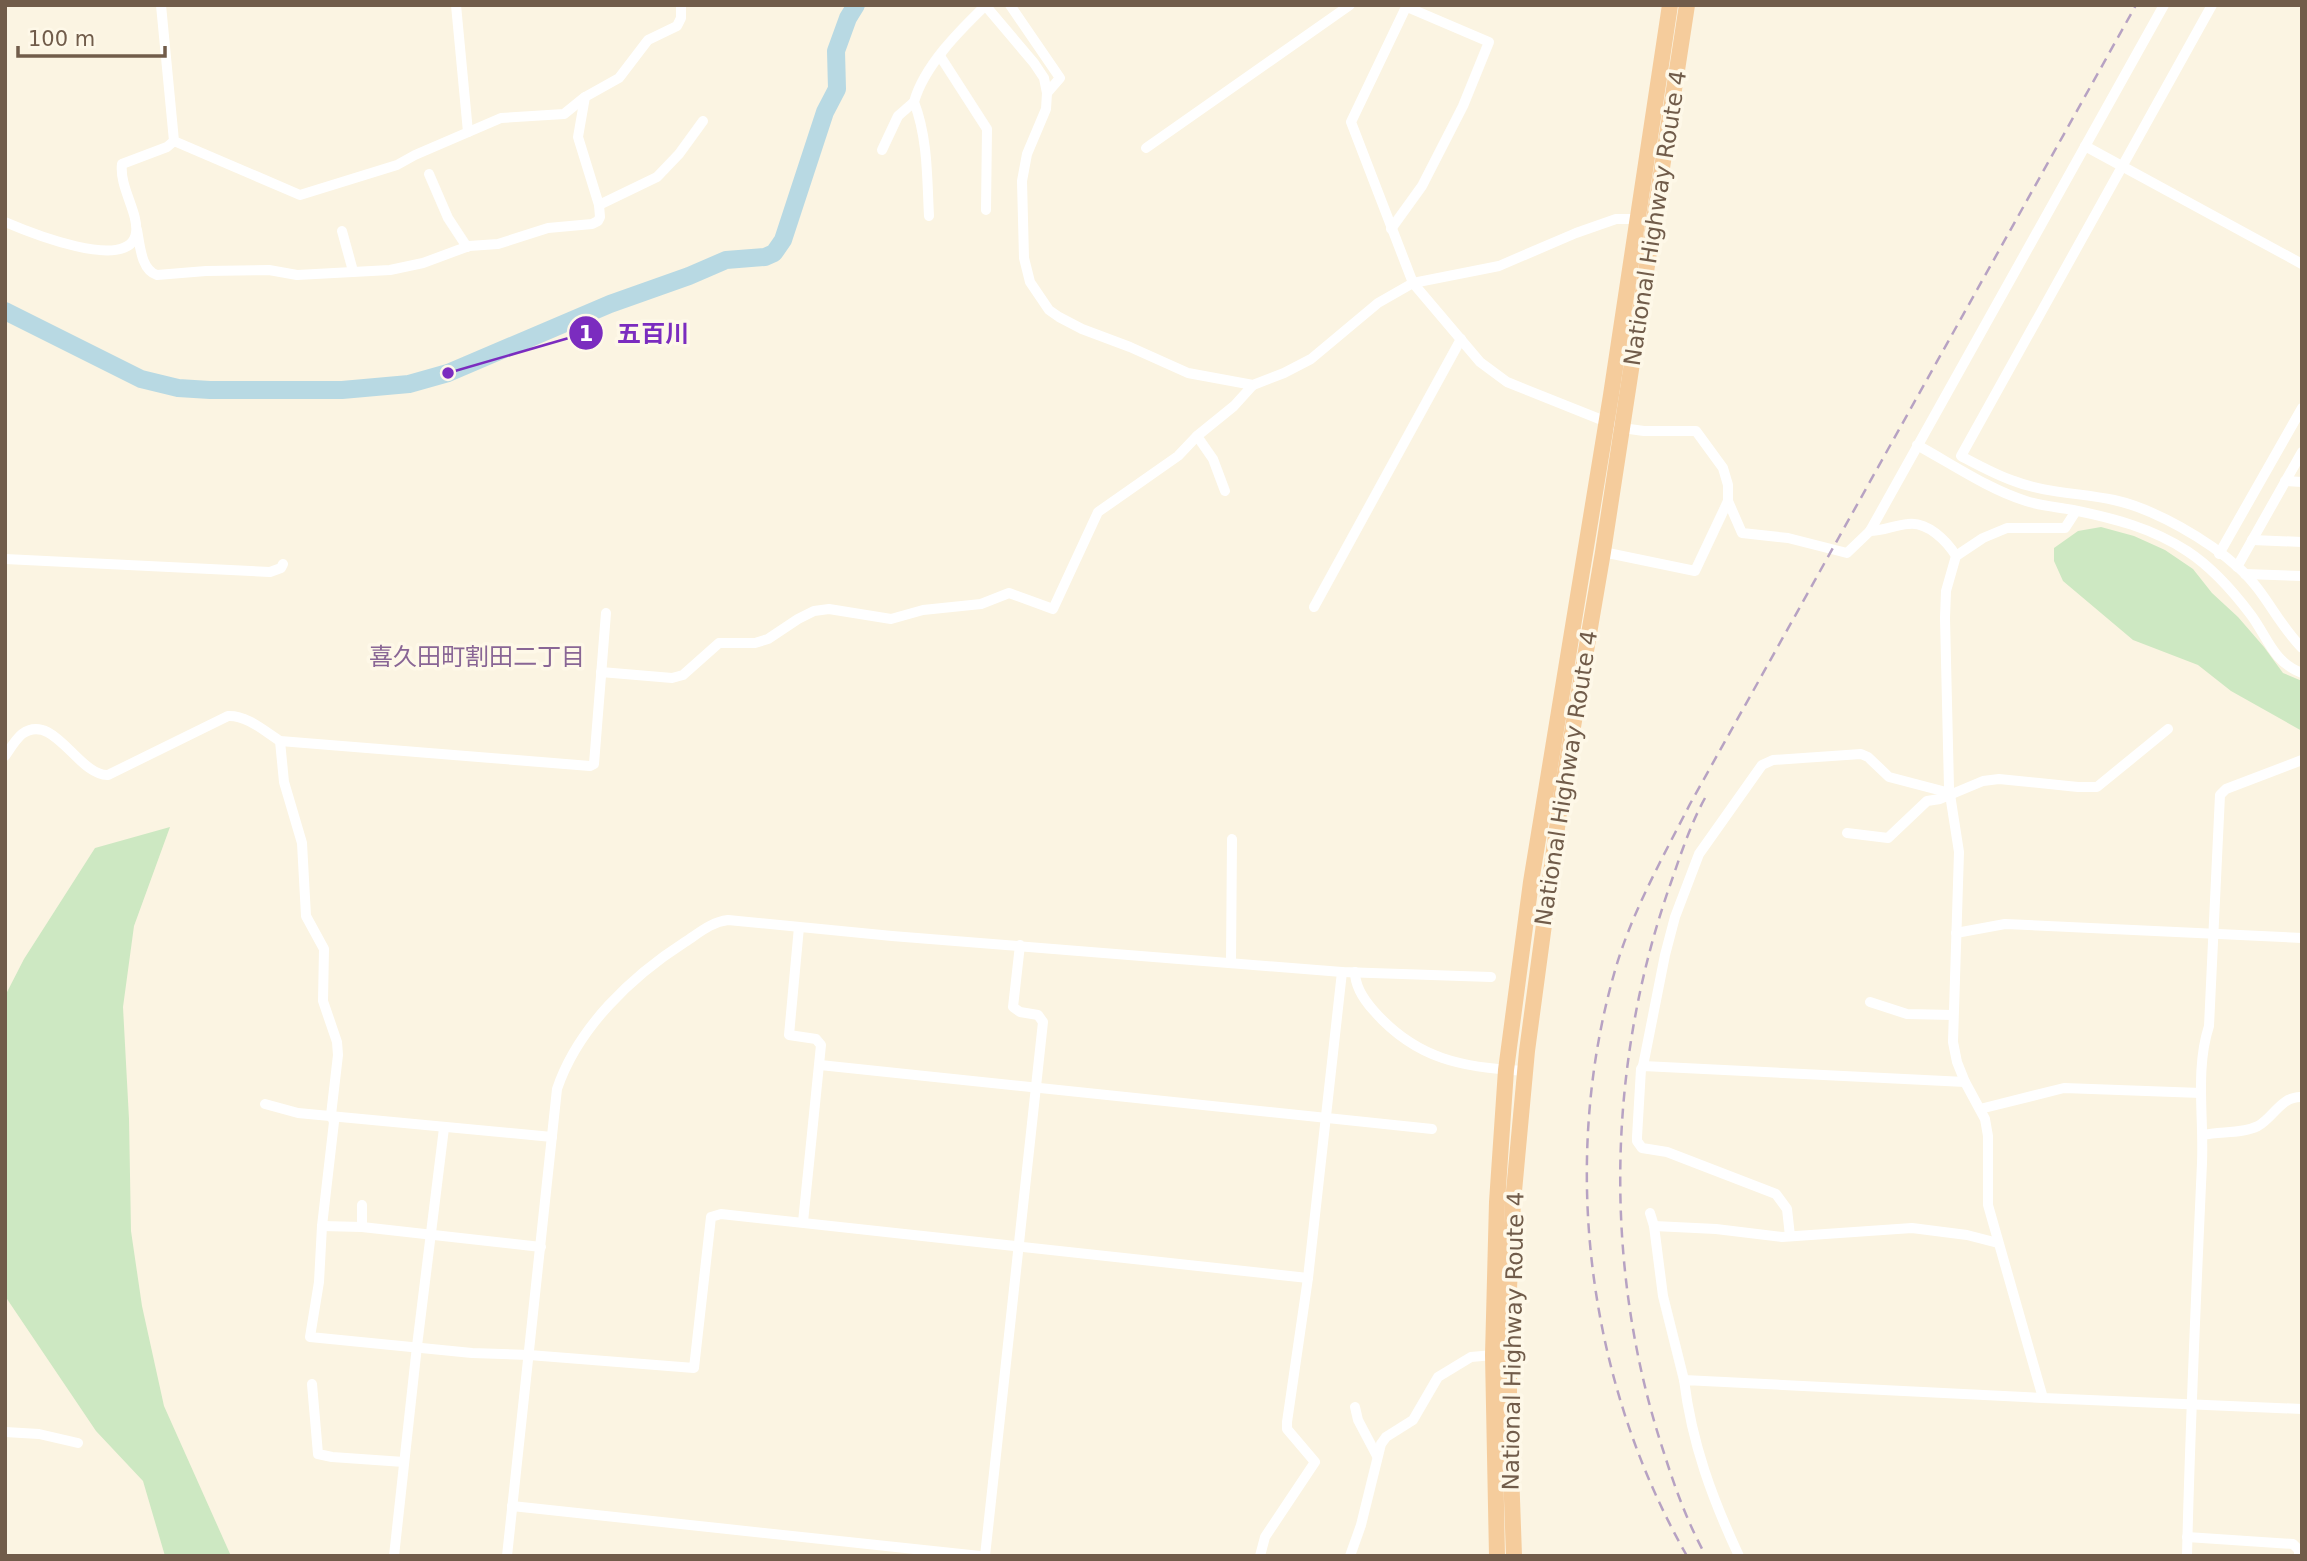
<svg xmlns="http://www.w3.org/2000/svg" width="2307" height="1561" font-family="'DejaVu Sans','Noto Sans JP',sans-serif">
<style>
.green{fill:#cde8c2}
.lines{fill:none;stroke-linecap:round;stroke-linejoin:round}
.river{stroke:#b8d9e3;stroke-width:18}
.minor{stroke:#fff;stroke-width:10}
.trunk{stroke:#f5cc9c;stroke-width:16}
.rail{stroke:#b7a2c3;stroke-width:2.5;stroke-dasharray:10 7;stroke-linecap:butt}
.labels{text-anchor:middle;stroke-width:7;stroke-linejoin:round;paint-order:stroke}
.street-label{font-size:23px;fill:#715c4a;stroke:#fef8e8}
.neighbourhood-label{font-size:24px;fill:#896695;stroke:#fef8e8}
.leader{fill:none;stroke:#7b2cbf;stroke-width:2.5}
.callout-dot{fill:#7b2cbf;stroke:#fef8e8;stroke-width:2.5}
.mark-label{font-size:21px;text-anchor:middle;font-weight:bold;fill:#fff}
.callout-label{font-size:24px;text-anchor:middle;font-weight:bold;fill:#7b2cbf;stroke:#fef8e8;stroke-width:7;stroke-linejoin:round;paint-order:stroke}
</style>
<rect width="100%" height="100%" fill="#fbf4e2"/>
<g class="green">
<polygon points="2101,527 2134,536 2165,550 2193,569 2212,593 2238,617 2264,647 2283,673 2302,681 2302,731 2231,691 2198,665 2133,640 2063,581 2054,561 2054,548 2078,531"/>
<polygon points="170,827 134,926 123,1007 129,1119 131,1231 142,1306 164,1406 231,1556 165,1556 143,1481 96,1431 5,1296 5,996 24,959 95,848"/>
</g>
<g class="lines">
<polyline class="river" points="5,311 141,379 178,388 210,390 342,390 409,384 448,373 610,304 689,276 726,260 765,257 774,253 783,240 825,112 837,89 836,51 848,18 856,5"/>
<g class="minor">
<polyline points="161,5 174,141 300,195 397,165 415,155 501,118 564,114 585,97 619,78 648,40 677,26 681,18 681,5"/>
<polyline points="456,5 468,132"/>
<polyline points="985,5 1034,63 1044,78 1047,93 1046,109 1027,154 1022,181 1024,258 1030,282 1049,310 1059,317 1082,329 1130,347 1188,373 1253,385 1284,373 1311,359 1378,303 1413,283 1499,266 1576,233 1616,219 1638,219"/>
<polyline points="1010,5 1060,78 1047,93"/>
<path d="M 1407,5 L 1351,122 L 1413,283 L 1480,362 L 1507,382 L 1622,428 L 1644,431 L 1696,431 L 1723,468 L 1728,485 L 1728,501 L 1742,533 L 1788,538 L 1847,553 L 1870,531 C 1883,531 1895,525 1908,524 C 1927,521 1947,541 1956,556 L 1946,591 L 1945,618 L 1949,788 L 1959,852 L 1953,1042 L 1957,1062 L 1965,1082 L 1985,1119 L 1988,1136 L 1988,1205 L 2043,1398 L 2302,1409"/>
<path d="M 2212,5 L 1961,456 C 1978,465 1996,475 2014,481 C 2044,493 2082,493 2114,500 C 2155,509 2208,540 2239,568 C 2265,591 2278,624 2302,648"/>
<polyline points="940,56 987,129 986,210"/>
<polyline points="2085,146 2302,264"/>
<polyline points="1146,148 1350,5"/>
<polyline points="882,150 898,116 914,102"/>
<polyline points="429,174 448,218 467,247"/>
<polyline points="599,205 657,177 679,154 703,121"/>
<path d="M 929,216 C 927,179 928,138 914,102 C 924,66 959,31 986,5"/>
<path d="M 5,222 C 26,231 130,274 136,233 C 139,213 119,187 122,164 L 167,147 L 174,141"/>
<polyline points="1391,229 1422,186 1463,106 1489,42 1407,7"/>
<path d="M 137,230 C 140,245 141,270 157,275 L 206,271 L 269,270 L 297,275 L 390,270 L 423,263 L 469,246 L 498,244 L 548,228 L 592,224 L 598,221 L 600,217 L 599,205 L 578,137 L 585,97"/>
<polyline points="342,231 353,271"/>
<polyline points="1197,436 1213,459 1225,491"/>
<path d="M 1917,445 C 1952,464 1988,489 2026,501 C 2041,506 2057,507 2073,510 C 2113,518 2152,528 2187,551 C 2213,568 2233,591 2251,615 C 2268,638 2273,662 2302,673"/>
<polyline points="2285,481 2302,482"/>
<polyline points="1870,531 2164,5"/>
<polyline points="2252,540 2302,542"/>
<polyline points="1603,552 1695,571 1728,501"/>
<polyline points="2219,554 2302,408"/>
<polyline points="1956,556 1983,538 2007,528 2065,528 2076,511"/>
<polyline points="5,559 270,572 281,568 283,564"/>
<polyline points="2237,567 2302,452"/>
<polyline points="2245,574 2302,576"/>
<polyline points="1314,607 1461,339"/>
<polyline points="601,672 672,678 683,675 719,643 755,643 768,639 798,619 814,611 829,609 891,619 923,610 981,604 1009,593 1053,609 1098,512 1178,456 1197,436 1234,406 1253,385"/>
<polyline points="280,741 284,782 302,843 306,916 324,949 323,1001 337,1042 338,1055 331,1115 334,1122 322,1226 319,1282 310,1337 472,1353 529,1355 694,1368 711,1217 721,1214 1308,1278"/>
<path d="M 5,756 C 10,749 15,740 22,734 C 54,711 78,776 108,775 L 228,716 C 247,715 264,731 280,741 L 590,766 L 594,764 L 606,613"/>
<polyline points="1847,833 1888,838 1927,801 1940,799 1983,781 1999,779 2078,787 2097,787 2168,729"/>
<polyline points="799,927 789,1035 816,1039 821,1045 803,1222"/>
<polyline points="1956,933 2005,924 2302,938"/>
<polyline points="1231,962 1232,839"/>
<path d="M 1355,972 C 1355,987 1364,1000 1374,1011 C 1416,1059 1463,1068 1525,1071"/>
<polyline points="1870,1002 1907,1014 1953,1015"/>
<polyline points="820,1065 1432,1129"/>
<polyline points="1643,1066 1665,955 1675,917 1699,854 1762,765 1773,760 1861,754 1868,757 1889,777 1950,793"/>
<polyline points="265,1104 298,1113 552,1137"/>
<polyline points="1980,1109 2064,1088 2201,1093"/>
<path d="M 2203,1135 C 2220,1131 2242,1134 2258,1126 C 2274,1117 2281,1096 2302,1097"/>
<polyline points="1650,1213 1654,1226 1663,1296 1684,1380"/>
<polyline points="322,1226 362,1227 541,1247"/>
<polyline points="1654,1226 1716,1229 1782,1237 1912,1228 1967,1235 1998,1243"/>
<polyline points="362,1227 362,1205"/>
<polyline points="1790,1236 1787,1209 1776,1194 1667,1152 1642,1148 1637,1141 1637,1137 1641,1069 1643,1066 1965,1082"/>
<polyline points="312,1384 318,1454 332,1457 404,1462"/>
<polyline points="1355,1407 1358,1420 1377,1456"/>
<polyline points="5,1432 39,1434 78,1443"/>
<polyline points="512,1506 980,1556"/>
<polyline points="2187,1537 2293,1544 2299,1550 2299,1556"/>
<polyline points="394,1556 417,1346 444,1128"/>
<path d="M 507,1556 L 557,1089 C 578,1027 632,976 685,942 C 699,933 711,922 728,920 L 892,936 L 1342,972 L 1491,977"/>
<polyline points="985,1556 1043,1022 1038,1015 1020,1012 1013,1007 1020,945"/>
<polyline points="1260,1556 1265,1537 1315,1462 1287,1429 1287,1422 1308,1278 1342,972"/>
<polyline points="1350,1556 1361,1525 1381,1444 1386,1437 1413,1420 1438,1377 1471,1357 1493,1355"/>
<path d="M 1739,1556 C 1712,1498 1692,1444 1684,1380 L 2043,1398"/>
<path d="M 2187,1556 C 2190,1425 2196,1294 2202,1163 C 2204,1117 2195,1069 2209,1026 L 2220,795 L 2226,789 L 2302,760"/>
</g>
<g class="trunk">
<polyline points="1497,1556 1493,1355 1497,1202 1506,1070 1531,882 1611,395 1670,5"/>
<polyline points="1514,1556 1509,1413 1509,1289 1513,1202 1527,1051 1562,791 1603,552 1687,5"/>
</g>
<g class="rail">
<path d="M 1705,798 C 1689,827 1679,860 1668,891 C 1606,1072 1604,1272 1664,1453 C 1675,1488 1688,1524 1706,1556"/>
<path d="M 1687,1556 C 1587,1381 1559,1161 1616,967 C 1633,910 1663,857 1690,804 L 2136,5"/>
</g>
</g>
<g class="labels">
<g class="street-label">
<text transform="translate(1655 218) rotate(-81)" y="8">National Highway Route 4</text>
<text transform="translate(1566 778) rotate(-81)" y="8">National Highway Route 4</text>
<text transform="translate(1513 1341) rotate(-89)" y="8">National Highway Route 4</text>
</g>
<g class="neighbourhood-label">
<text x="477" y="665">喜久田町割田二丁目</text>
</g>
</g>
<path class="leader" d="M448 373L586 333"/>
<g class="callout-dot">
<circle cx="448" cy="373" r="7"/>
<circle cx="586" cy="333" r="18"/>
</g>
<g class="mark-label">
<text x="586" y="341">1</text>
</g>
<g class="callout-label">
<text x="653" y="342">五百川</text>
</g>
<rect width="2307" height="1561" fill="none" stroke="#715c4a" stroke-width="14"/>
<path d="M18 46v10h147v-10" fill="none" stroke="#715c4a" stroke-width="3.5"/>
<text x="28" y="46" font-size="21" fill="#715c4a" stroke="#fef8e8" stroke-width="5" paint-order="stroke">100 m</text>
</svg>
